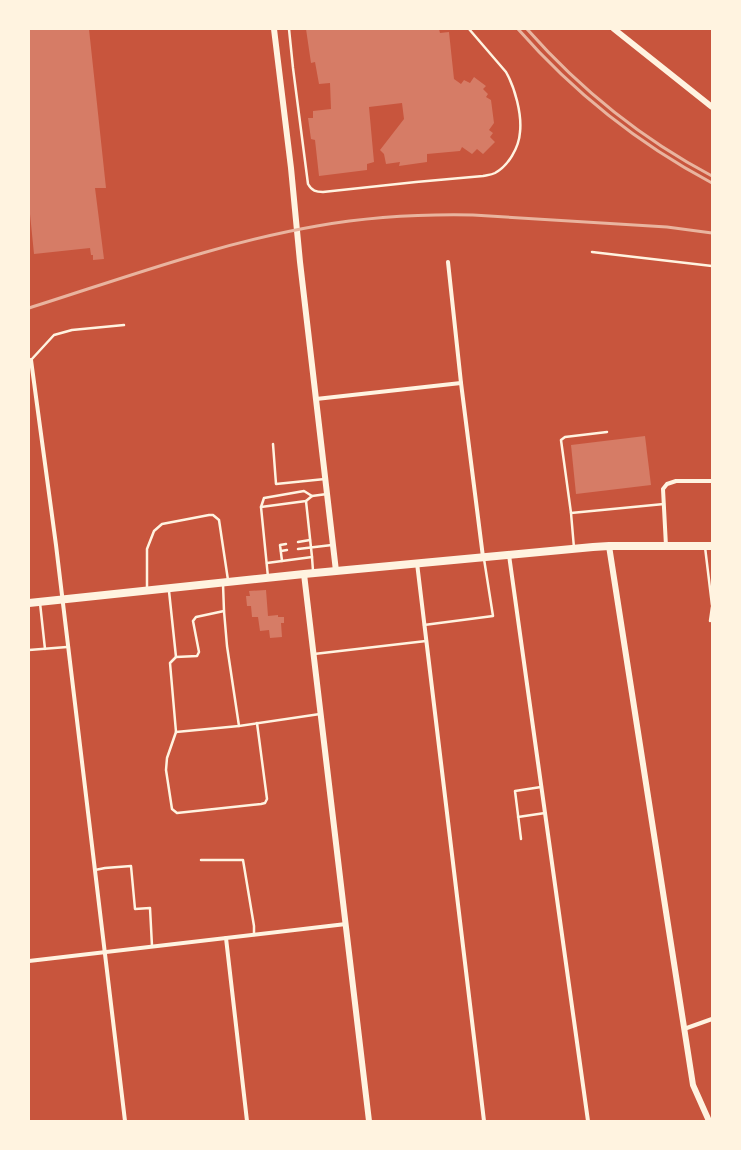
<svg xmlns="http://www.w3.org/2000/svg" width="741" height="1150" font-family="Bitter,serif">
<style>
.building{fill:#d67c66}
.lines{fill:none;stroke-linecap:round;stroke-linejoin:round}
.service{stroke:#fff3e0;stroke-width:2.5}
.minor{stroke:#fff3e0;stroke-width:4}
.tertiary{stroke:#fff3e0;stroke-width:6}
.primary{stroke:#fff3e0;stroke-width:8}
.rail{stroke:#e9b49f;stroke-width:3}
</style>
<rect width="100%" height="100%" fill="#c8553d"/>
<g class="building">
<polygon points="29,29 89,29 106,188 95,188 104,259 93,260 93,255 91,255 90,248 34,254 29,204"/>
<polygon points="306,29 439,29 440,33 449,32 454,79 461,84 464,80 470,83 474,77 486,86 483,89 488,94 486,97 491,100 494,123 489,130 493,133 490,137 495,142 483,154 477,149 472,154 462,147 460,151 427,154 427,162 399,166 400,162 386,164 384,154 380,150 404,119 402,103 369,107 374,162 367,164 367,170 319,176 315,140 311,139 308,118 313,118 313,111 331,109 330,83 319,84 315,62 311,63"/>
<polygon points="645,436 651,485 576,494 571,445"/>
<polygon points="266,590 268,616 278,615 278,617 284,617 284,623 281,623 282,637 270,638 269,630 260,631 258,617 252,617 251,606 247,606 246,596 250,596 249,591"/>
</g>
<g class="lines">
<g class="service">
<path d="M 289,29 L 293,68 L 308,184 C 312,191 316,192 323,192 L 416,182 L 483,176 C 487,175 491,175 495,173 C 508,166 519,148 520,132 C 522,114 515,88 506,72 L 469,29"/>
<polyline points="592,252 712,266"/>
<polyline points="31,360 54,335 72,330 124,325"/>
<polyline points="273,444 276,484 325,479"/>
<polyline points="261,507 306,501 312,496 327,494"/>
<polyline points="571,513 664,504"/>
<polyline points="298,542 310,540"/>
<polyline points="705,547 712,605"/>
<polyline points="574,548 571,513 561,440 565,437 607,432"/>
<polyline points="298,549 332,545"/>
<polyline points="281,551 287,550"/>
<polyline points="312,557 313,571"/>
<polyline points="282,561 280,545 286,544"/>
<polyline points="267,563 312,557 306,501"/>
<polyline points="268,577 261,507 264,498 304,491 312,496"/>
<polyline points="223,584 224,611 196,617 193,621 199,652 197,656 176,657 170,663 176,732 239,726 320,714"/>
<polyline points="147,590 147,549 154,531 162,524 209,515 213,515 219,520 228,580"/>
<polyline points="169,591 176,657"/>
<polyline points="40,603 45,649"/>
<polyline points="224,611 227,646 239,726"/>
<polyline points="710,621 712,607"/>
<polyline points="424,625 493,616 484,559"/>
<polyline points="29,650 67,647"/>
<polyline points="314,654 426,641"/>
<polyline points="176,732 167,758 166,770 172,809 177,813 261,804 265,803 267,799 257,723"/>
<polyline points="518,817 545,813"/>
<polyline points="521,839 515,791 541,787"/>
<polyline points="201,860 243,860 254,926 254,935"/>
<polyline points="95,870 105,868 131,866 135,909 150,908 152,946"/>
</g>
<g class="minor">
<polyline points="448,262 461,383 483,557"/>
<polyline points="31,360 56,545 125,1121"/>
<polyline points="316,399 461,383"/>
<polyline points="666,546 663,489 667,484 676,481 712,481"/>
<polyline points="509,555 588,1121"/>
<polyline points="417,563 484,1121"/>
<polyline points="226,938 247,1121"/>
<polyline points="29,961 346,924"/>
<polyline points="684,1029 712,1019"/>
</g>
<g class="tertiary">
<polyline points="274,29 291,168 300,262 336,571"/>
<polyline points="614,29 712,107"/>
<polyline points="609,546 693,1085 709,1121"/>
<polyline points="304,574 369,1121"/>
</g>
<polyline class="primary" points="29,603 304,574 593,547 609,546 712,546"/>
<g class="rail">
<path d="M 518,29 C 575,94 637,143 712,183"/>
<path d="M 527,29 C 581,90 640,138 712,176"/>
<path d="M 29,308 C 124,278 219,243 317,226 C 368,217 421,214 473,215 L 667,227 L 712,233"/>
</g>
</g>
<rect width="741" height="1150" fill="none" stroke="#fff3e0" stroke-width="60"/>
</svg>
